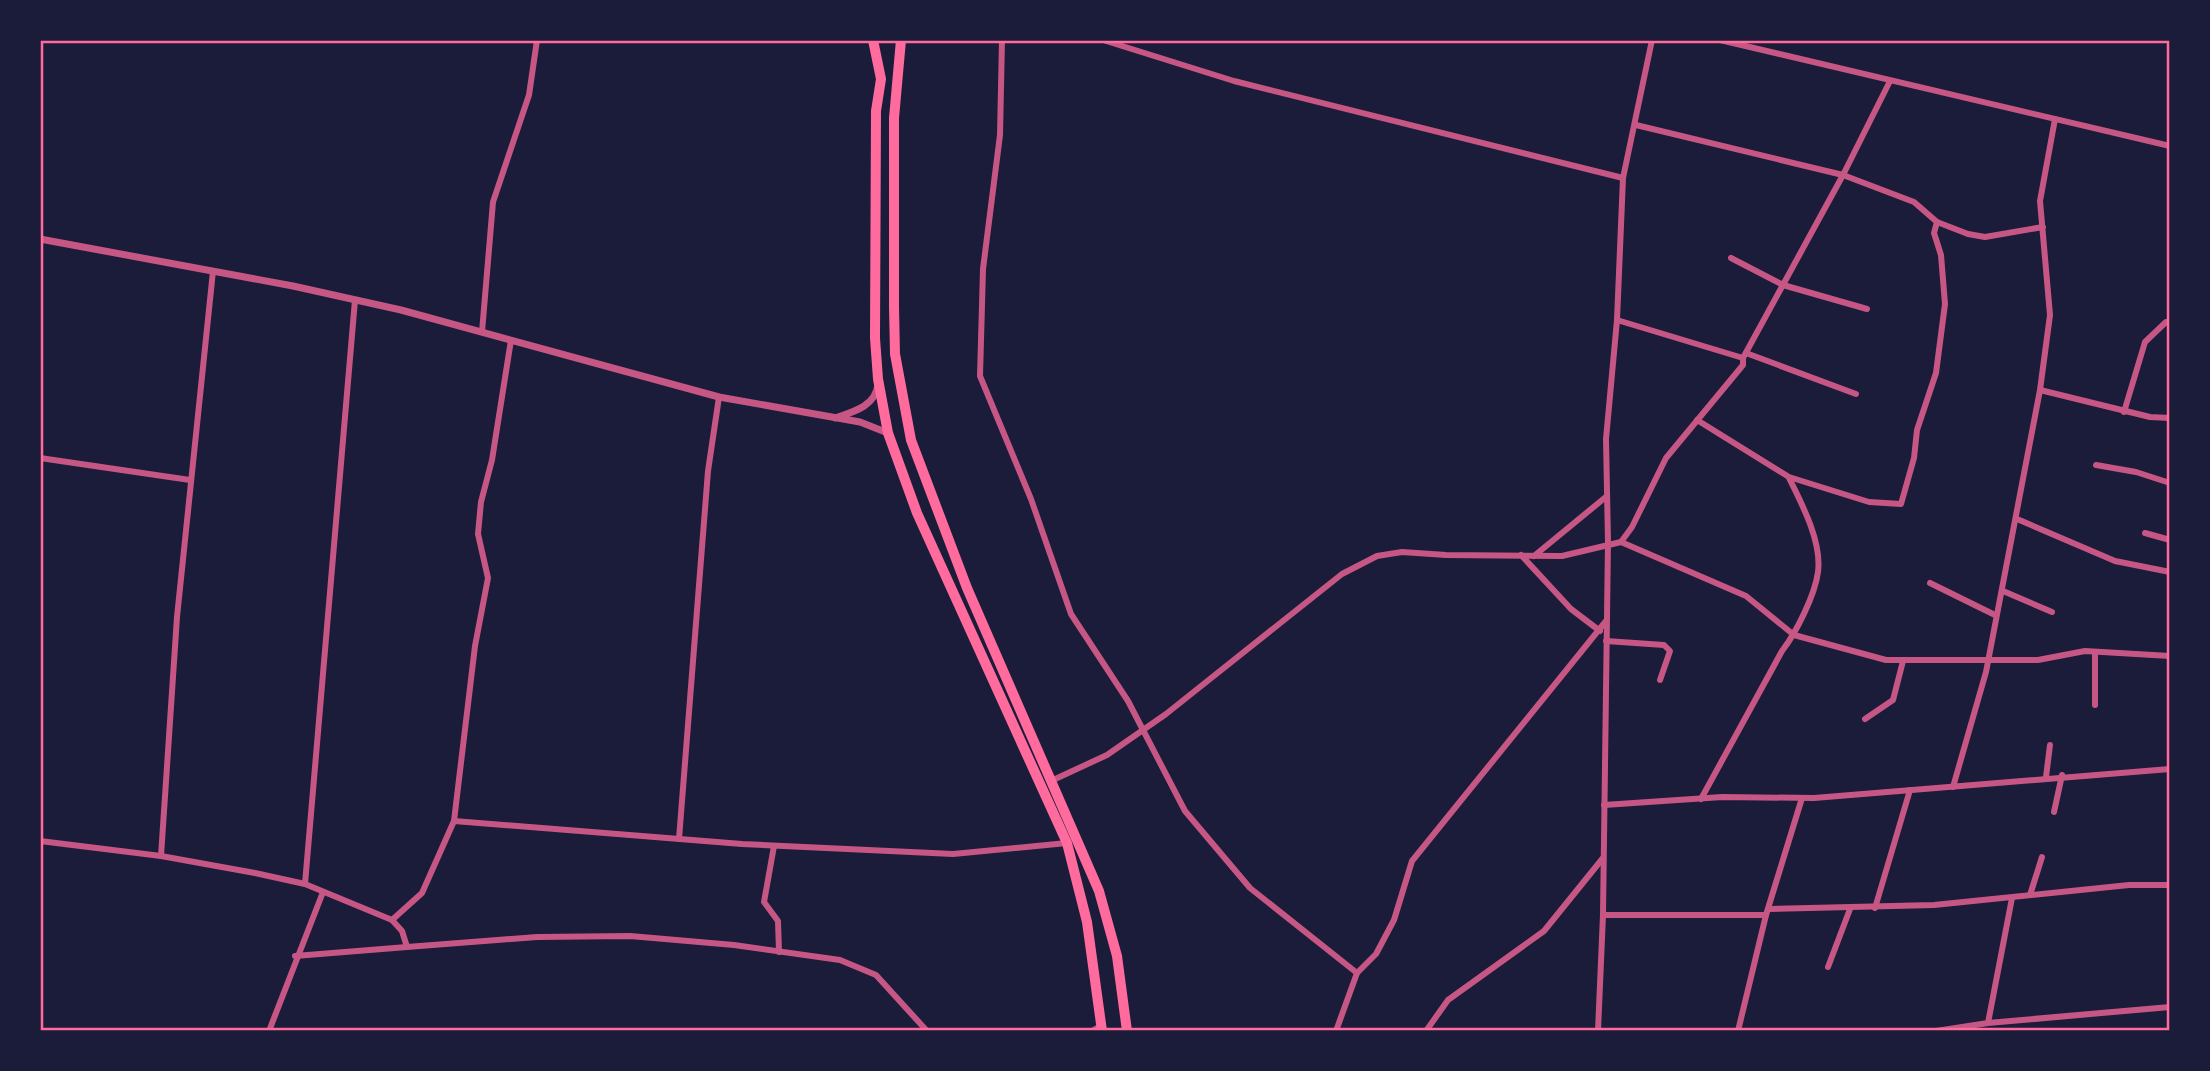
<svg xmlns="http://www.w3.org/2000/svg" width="2210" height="1071" font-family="'DM Sans',sans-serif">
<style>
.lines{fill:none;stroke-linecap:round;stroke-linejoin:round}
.minor{stroke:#c65784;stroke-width:6}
.tertiary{stroke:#c65784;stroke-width:7}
.trunk{stroke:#ff6b9d;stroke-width:10}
.neatline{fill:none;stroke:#ff6b9d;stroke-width:2.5}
</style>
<rect width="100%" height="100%" fill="#1b1b3a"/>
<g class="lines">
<g class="minor">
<polyline points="1002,40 1000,135 983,269 980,376 1031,499 1071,614 1128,701 1185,811 1250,888 1357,973"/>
<polyline points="1103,40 1234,81 1623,178"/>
<polyline points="1720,40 2170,146"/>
<polyline points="1636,125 1843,175 1914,202 1937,222 1968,234 1985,237 2043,227"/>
<polyline points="1731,258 1783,285 1867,309"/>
<polyline points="1617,320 1743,358"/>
<polyline points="482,332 493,202 529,95 537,40"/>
<polyline points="1746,353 1856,394"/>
<polyline points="2040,390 2150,417 2170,418"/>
<polyline points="2124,412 2145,342 2166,322 2170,323"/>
<polyline points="1697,420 1789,477 1869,502 1901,504 1914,458 1917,430 1936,373 1945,304 1941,255 1934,233 1937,222"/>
<polyline points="40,458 190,480"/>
<polyline points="2096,465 2136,472 2170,483"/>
<polyline points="2017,519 2115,561 2170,572"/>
<polyline points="2145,533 2170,540"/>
<polyline points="1621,542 1632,527 1666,458 1743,365 1743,358 1843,175 1890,81"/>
<polyline points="1521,555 1571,609 1600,631"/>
<polyline points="1534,556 1607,496"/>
<polyline points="1930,583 1995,615"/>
<polyline points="2003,591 2052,612"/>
<polyline points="1606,641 1664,645 1670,651 1660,680"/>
<polyline points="2095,705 2095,652"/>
<polyline points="1865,719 1893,700 1903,661"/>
<polyline points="2046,777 2050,745"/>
<polyline points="1053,780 1107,755 1166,714 1342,574 1377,556 1402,552 1446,555 1562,556 1621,542 1746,596 1794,635 1886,660 2038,660 2085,651 2170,656"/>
<polyline points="1953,787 1986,672 2040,390 2050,315 2040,201 2055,119"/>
<path d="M 1701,799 L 1782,651 C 1796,633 1815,595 1818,572 C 1822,542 1802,504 1789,478"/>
<polyline points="1604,805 1722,797 1814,798 2170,769"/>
<polyline points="2054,812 2062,775"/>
<polyline points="454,821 742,844 953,854 1067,843"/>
<polyline points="679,839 708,471 719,397"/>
<polyline points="40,841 161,856 255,873 305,884 392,920 402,931 407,947 537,937 630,936 734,945 840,960 876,975 927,1031"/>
<polyline points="774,846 764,902 778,921 779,952"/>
<polyline points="161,856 177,617 213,271"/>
<polyline points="305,884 355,300"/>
<polyline points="2030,895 2042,857"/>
<polyline points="1875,908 1910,790"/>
<polyline points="1769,909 1934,905 2129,885 2170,885"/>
<polyline points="1603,915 1766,915"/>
<polyline points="392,920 422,893 454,821 475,646 488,578 478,534 481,502 492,460 511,340"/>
<polyline points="295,956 407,947"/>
<polyline points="1828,967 1850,909"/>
<polyline points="1988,1023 2012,898"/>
<polyline points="269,1031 323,892"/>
<polyline points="1092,1031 1102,1025"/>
<polyline points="1336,1031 1357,973 1376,954 1394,920 1412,861 1606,621"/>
<polyline points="1426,1031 1448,1000 1544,931 1603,858"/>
<polyline points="1598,1031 1603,915 1608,542 1606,439 1617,320 1623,178 1652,40"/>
<polyline points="1738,1031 1766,915 1802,798"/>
<polyline points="1936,1031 1988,1023 2170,1007"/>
</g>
<g class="tertiary">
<polyline points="40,239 293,286 401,310 719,397 860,422 888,433"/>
<path d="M 835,418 C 853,412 876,406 878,384"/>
</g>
<g class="trunk">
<polyline points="873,40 881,79 876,111 875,338 878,379 888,433 917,513 1067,843 1087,922 1102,1031"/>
<polyline points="901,40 894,118 894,307 895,354 911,440 967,588 1099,891 1117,956 1127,1031"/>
</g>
</g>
<rect width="2210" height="1071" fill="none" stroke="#1b1b3a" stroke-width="84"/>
<rect x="42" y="42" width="2126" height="987" class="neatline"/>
</svg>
